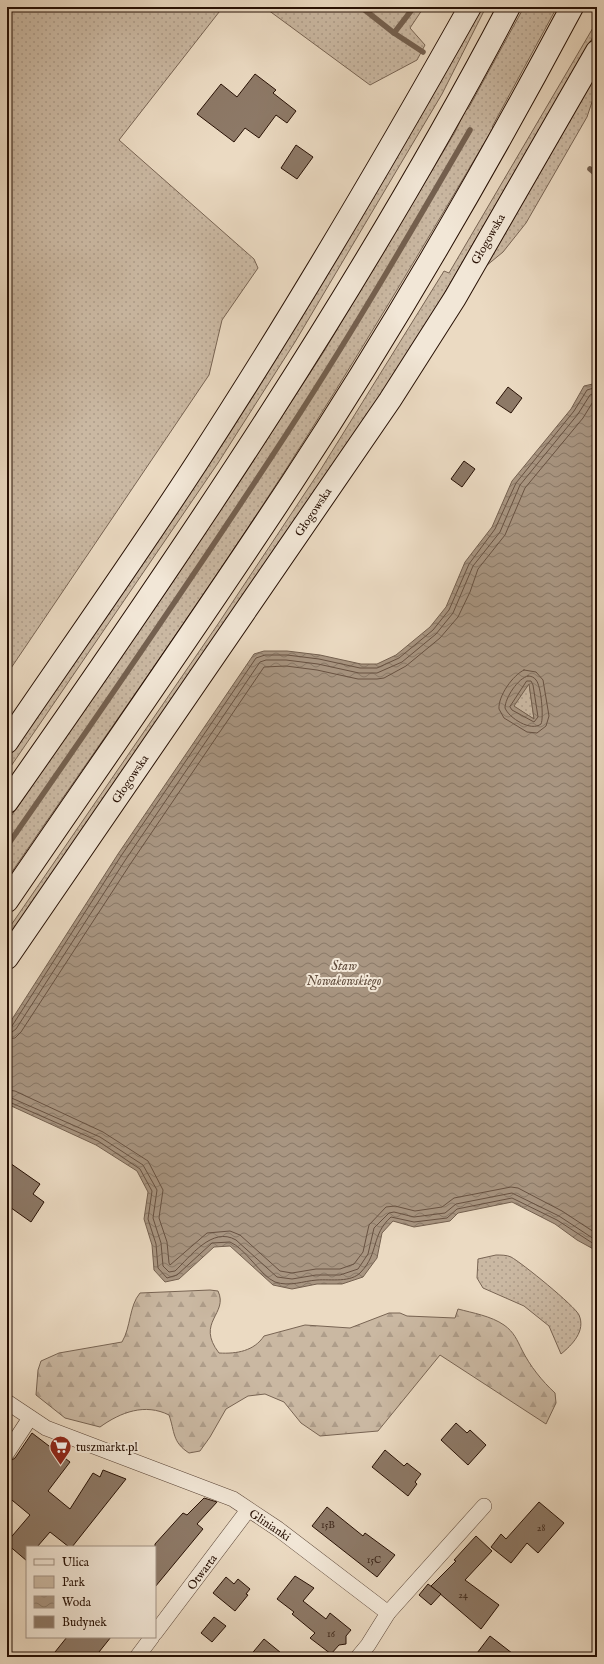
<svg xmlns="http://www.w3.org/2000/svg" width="604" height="1664" font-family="'IM FELL English',serif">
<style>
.green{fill:url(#green-dots);stroke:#786453}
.forest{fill:url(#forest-firs);stroke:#786453}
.water{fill:url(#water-waves);stroke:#74604f;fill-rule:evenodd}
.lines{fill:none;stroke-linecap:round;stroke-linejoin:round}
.shore{stroke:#685242;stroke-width:1}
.stream{stroke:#74604f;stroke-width:5.5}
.building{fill:#8d7967;stroke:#271004}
.street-casing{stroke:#584234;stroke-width:16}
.secondary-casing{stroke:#271004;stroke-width:24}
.street{stroke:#f2e7d7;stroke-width:15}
.secondary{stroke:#f2e7d7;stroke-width:22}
.labels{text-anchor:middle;stroke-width:4;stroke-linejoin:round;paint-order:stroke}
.number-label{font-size:10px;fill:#402a1d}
.street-label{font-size:12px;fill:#271004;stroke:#f2e7d7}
.poi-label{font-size:12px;fill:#271004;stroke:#f2e7d7;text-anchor:start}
.water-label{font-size:13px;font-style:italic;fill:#614c3c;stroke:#f2e7d7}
</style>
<defs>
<pattern id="green-dots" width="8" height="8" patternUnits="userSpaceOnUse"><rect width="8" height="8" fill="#cab8a2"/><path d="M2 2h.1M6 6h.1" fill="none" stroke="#ae9d8a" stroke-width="1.8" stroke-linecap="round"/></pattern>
<pattern id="forest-firs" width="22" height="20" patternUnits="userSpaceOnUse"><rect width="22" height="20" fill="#cab8a2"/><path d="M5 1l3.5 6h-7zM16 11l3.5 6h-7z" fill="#ae9d8a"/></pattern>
<pattern id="water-waves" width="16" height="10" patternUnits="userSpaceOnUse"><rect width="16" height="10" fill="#a89581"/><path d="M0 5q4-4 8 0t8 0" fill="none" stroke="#897867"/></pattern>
</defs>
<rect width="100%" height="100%" fill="#ebdac2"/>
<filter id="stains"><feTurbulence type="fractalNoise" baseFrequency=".005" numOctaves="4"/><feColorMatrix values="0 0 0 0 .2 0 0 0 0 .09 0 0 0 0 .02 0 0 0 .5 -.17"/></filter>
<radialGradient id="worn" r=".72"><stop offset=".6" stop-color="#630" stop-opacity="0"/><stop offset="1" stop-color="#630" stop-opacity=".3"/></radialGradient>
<g class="green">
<polygon points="7,7 223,7 119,140 254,259 258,268 222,320 209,375 7,674"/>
<polygon points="264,7 424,7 410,28 425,45 417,60 370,85"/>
<polygon points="482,7 486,7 442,94 295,342 218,463 7,772 7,758 132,577 464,39"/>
<path d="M 524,7 L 557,7 L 492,127 L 493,128 C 425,244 356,360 283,474 C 195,611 99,744 7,879 L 7,822 L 168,589 L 255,458 L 323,353 L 455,132 L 466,109 L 468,109 Z"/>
<polygon points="597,21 597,30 408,356 7,941 7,931 218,624 321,469 444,271 449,273"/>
<polygon points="597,69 597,87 587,117 526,223 503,252 486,266 484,264"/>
<polygon points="529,683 534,719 513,706"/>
<path d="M 496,1255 C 501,1255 507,1255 511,1257 C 522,1263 575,1306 579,1315 C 586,1331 572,1345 561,1354 L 549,1326 L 524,1306 L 483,1288 L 477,1278 L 478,1259 Z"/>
</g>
<path class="forest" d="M 210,1290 L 218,1291 C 229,1314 195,1322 219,1353 C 237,1354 254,1351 264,1336 L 305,1325 L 350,1328 L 389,1313 L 400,1313 L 407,1316 L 455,1318 L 458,1309 C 473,1313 491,1316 504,1325 C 514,1332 517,1340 522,1350 C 530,1366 542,1381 555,1393 L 556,1403 L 546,1424 L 440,1355 L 378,1431 L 320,1436 L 301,1423 L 284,1402 L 265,1394 L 248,1396 L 226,1409 L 210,1437 L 200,1451 L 189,1453 C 172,1442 175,1432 169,1415 C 145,1403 121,1412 100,1427 L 65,1418 L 36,1395 L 38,1370 L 41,1361 L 59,1353 L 122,1342 C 131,1327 129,1306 140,1293 Z"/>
<path class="water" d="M 597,383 L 597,1251 L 577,1240 L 555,1224 L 512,1202 L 458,1213 L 450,1221 L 414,1227 L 393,1221 L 382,1233 L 377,1258 L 363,1277 L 342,1284 L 317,1284 L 292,1289 L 273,1285 L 230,1246 L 214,1247 L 179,1279 L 165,1282 L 154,1270 L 152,1245 L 144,1219 L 148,1192 L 137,1171 L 96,1145 L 7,1104 L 7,1027 L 118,854 L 254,654 L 264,651 L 287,651 L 320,655 L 361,664 L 377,664 L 396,655 L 430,627 L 446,607 L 465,562 L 492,527 L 512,481 L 571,409 L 584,386 ZM 529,684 L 534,719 L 514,706 Z"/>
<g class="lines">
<g class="shore">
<path d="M 524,670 L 536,672 L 543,680 L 549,716 L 546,726 L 537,733 L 527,732 L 504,718 L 499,709 C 498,696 513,675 524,670 Z"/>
<path d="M 528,676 C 531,676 534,677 536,680 C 541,685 544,718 541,724 C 531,732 509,718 505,708 C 505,698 518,678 528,676 Z"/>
<polygon points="527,681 531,681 533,685 538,717 534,722 512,710 510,707"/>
<polyline points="7,1028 12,1026 121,856 256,658 265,655 287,655 319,659 360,668 377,668 399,658 433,630 449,610 469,564 495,529 516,483 574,411 587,390 597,387"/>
<polyline points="7,1033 12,1032 16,1029 126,859 260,662 266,660 286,660 318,664 359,673 377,673 402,662 436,634 453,613 473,566 500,532 520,485 578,414 590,395 597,392"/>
<polyline points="7,1039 15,1038 21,1032 131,863 264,667 286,666 317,670 358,679 377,679 384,678 406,666 440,638 458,617 470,592 478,569 505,535 525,488 583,418 594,400 597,399"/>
<polyline points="7,1090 15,1091 103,1132 148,1161 163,1190 159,1218 167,1242 169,1263 170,1265 207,1233 230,1231 240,1235 280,1271 292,1273 316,1269 340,1269 354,1264 363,1252 369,1225 386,1207 395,1206 415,1211 442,1207 454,1198 511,1187 518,1188 562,1211 597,1234"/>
<path d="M 7,1096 L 100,1137 L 143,1165 L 157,1190 L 153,1218 L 161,1243 L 163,1266 L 169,1272 L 175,1271 C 190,1257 212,1226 236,1240 L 277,1277 L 292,1279 L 316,1275 L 340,1275 L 358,1269 L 368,1254 L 374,1228 L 389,1213 L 394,1212 L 414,1217 L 445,1213 L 456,1204 L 512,1193 L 559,1216 L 597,1241"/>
<path d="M 7,1101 L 98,1141 L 140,1169 L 152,1191 L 148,1219 L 156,1244 L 158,1268 L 167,1278 L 177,1275 L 212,1243 L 230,1242 C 245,1248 261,1276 275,1282 C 290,1287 303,1281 317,1280 C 331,1279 351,1283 361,1272 C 379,1253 371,1235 391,1217 L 414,1222 L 447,1218 L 457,1209 L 512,1198 L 557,1220 L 597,1246"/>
</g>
<g class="stream">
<polyline points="361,7 394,33 423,52"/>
<polyline points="394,33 414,7"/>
<polyline points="590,169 597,175"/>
<path d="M 7,846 C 103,708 199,569 291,427 C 354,330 412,230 470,130"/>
</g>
</g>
<g class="building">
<polygon points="255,74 276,90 273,93 296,111 287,123 276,115 259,138 245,128 234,142 197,114 221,84 237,97"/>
<polygon points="296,145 313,157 297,179 281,168"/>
<polygon points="508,387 522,398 511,413 496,403"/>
<polygon points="464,461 475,469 462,487 451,479"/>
<polygon points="7,1161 40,1184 33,1194 44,1202 31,1222 7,1205"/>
<polygon points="456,1423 467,1433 470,1430 486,1445 468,1465 441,1440"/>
<polygon points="32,1433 70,1462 48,1491 70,1509 93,1473 100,1477 103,1470 126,1479 72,1547 69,1547 50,1532 37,1547 27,1547 27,1561 7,1544 7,1542 30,1515 7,1496 7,1463 15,1458"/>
<polygon points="385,1450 404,1466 407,1463 421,1474 415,1482 417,1484 408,1496 372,1467"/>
<polygon points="204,1498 217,1502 197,1524 203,1529 155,1587 155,1544 183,1513 187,1515"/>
<polygon points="539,1502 564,1523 538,1553 527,1543 511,1563 491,1547 501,1534 506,1539"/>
<polygon points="327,1507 363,1536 365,1533 395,1555 377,1577 312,1526"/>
<polygon points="476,1536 492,1551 465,1580 499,1605 481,1629 431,1586 456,1561 454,1560"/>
<polygon points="295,1576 314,1588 303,1601 326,1619 330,1613 351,1630 346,1636 346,1644 339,1645 331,1654 310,1638 315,1633 292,1614 294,1612 277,1599"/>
<polygon points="226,1577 234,1584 238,1579 250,1589 246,1594 248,1595 235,1611 213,1593"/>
<polygon points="428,1584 441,1594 431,1605 419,1595"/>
<polygon points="214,1617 226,1626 212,1642 201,1633"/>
<polygon points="490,1636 517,1657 474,1657"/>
<polygon points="67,1637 111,1637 95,1657 51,1657"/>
<polygon points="264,1639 286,1657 249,1657"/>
</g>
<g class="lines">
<defs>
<g id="street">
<polyline points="7,1402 46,1428 233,1499 278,1529 388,1613 484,1506"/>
<polyline points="7,1453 30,1418"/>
<polyline points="155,1633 248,1510"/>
<polyline points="137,1657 152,1637"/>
<polyline points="358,1657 368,1645 388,1613"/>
</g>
<g id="secondary">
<path d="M 7,742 C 70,649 135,558 196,464 C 293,315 383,162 470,7"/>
<path d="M 7,802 C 187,546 363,285 509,7"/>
<path d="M 7,901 C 102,762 199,624 291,484 C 393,329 485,170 572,7"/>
<polyline points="7,958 390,400 455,298 597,51"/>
</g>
</defs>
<use href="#street" class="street-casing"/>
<use href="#secondary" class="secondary-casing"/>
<use href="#street" class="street"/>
<use href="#secondary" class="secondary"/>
</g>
<defs>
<symbol id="supermarket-pin" viewBox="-11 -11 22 30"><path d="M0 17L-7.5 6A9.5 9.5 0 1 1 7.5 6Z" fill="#8f2418" stroke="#f2e7d7"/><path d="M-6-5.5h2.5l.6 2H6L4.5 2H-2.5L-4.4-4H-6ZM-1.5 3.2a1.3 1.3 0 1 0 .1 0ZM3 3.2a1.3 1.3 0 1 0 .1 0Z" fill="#fff"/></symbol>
</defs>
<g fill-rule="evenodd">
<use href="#supermarket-pin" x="48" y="1434" width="25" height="34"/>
</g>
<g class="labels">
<g class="number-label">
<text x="328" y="1528">15B</text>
<text x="541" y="1531">28</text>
<text x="374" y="1563">15C</text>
<text x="463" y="1598">24</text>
<text x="331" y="1637">16</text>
</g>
<g class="street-label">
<text transform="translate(488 239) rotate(-60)" y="4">Głogowska</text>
<text transform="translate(313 512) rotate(-56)" y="4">Głogowska</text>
<text transform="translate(130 779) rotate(-56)" y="4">Głogowska</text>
<text transform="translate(270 1525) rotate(34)" y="4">Glinianki</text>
<text transform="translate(202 1572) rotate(-53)" y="4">Otwarta</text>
</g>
<g class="poi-label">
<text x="76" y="1451">tuszmarkt.pl</text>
</g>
<g class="water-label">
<text x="344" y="970">Staw<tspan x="344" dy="15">Nowakowskiego</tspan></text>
</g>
</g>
<rect width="604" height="1664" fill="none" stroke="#ebdac2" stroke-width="24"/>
<rect x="8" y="8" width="588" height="1648" fill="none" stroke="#271004" stroke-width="2"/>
<rect x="12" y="12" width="580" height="1640" fill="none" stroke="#271004"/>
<rect x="26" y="1546" width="130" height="92" fill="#f2e7d7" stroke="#a19183"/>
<rect x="34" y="1559" width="20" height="6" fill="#f2e7d7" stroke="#a19183"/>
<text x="62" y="1566" font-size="12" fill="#271004">Ulica</text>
<rect x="34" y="1576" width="20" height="12" fill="#cab8a2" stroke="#a19183"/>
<text x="62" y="1586" font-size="12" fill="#271004">Park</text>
<rect x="34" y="1596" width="20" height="12" fill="url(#water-waves)" stroke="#a19183"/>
<text x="62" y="1606" font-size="12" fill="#271004">Woda</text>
<rect x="34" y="1616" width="20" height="12" fill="#8d7967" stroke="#a19183"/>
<text x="62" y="1626" font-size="12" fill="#271004">Budynek</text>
<rect width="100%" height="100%" filter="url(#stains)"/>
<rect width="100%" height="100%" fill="url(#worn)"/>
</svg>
